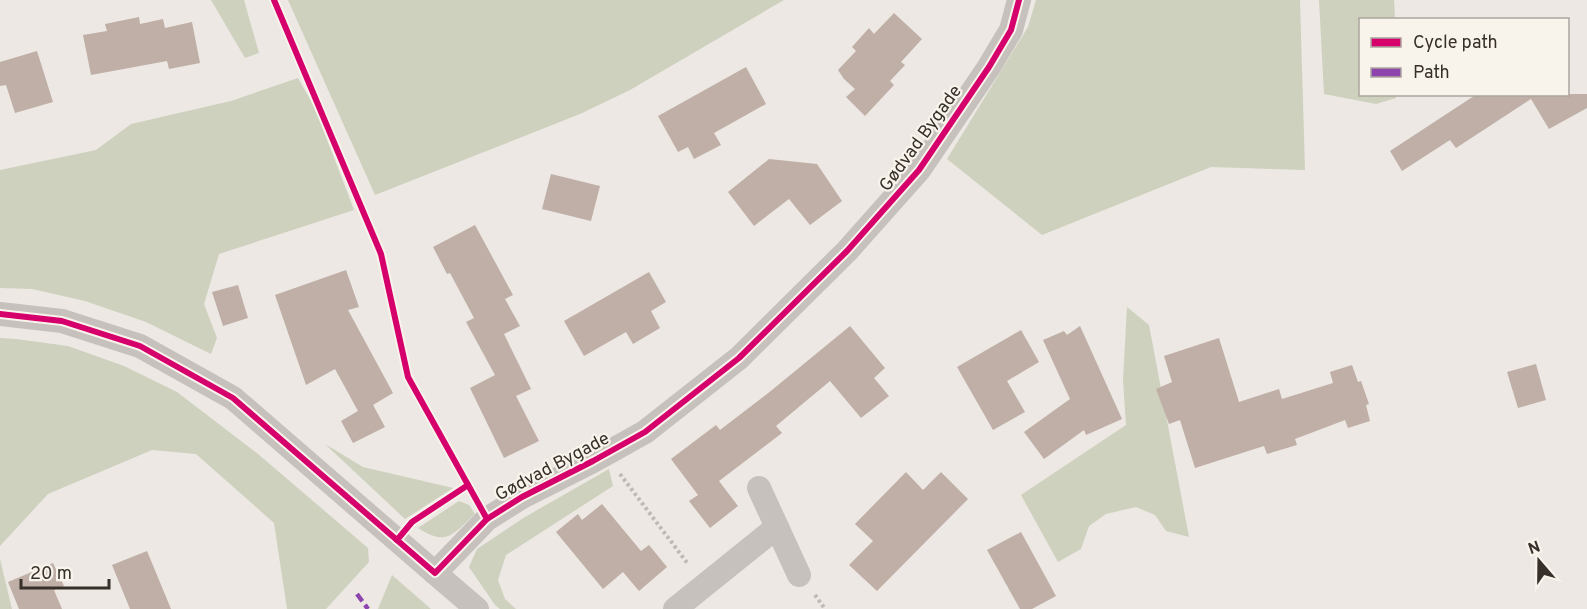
<svg xmlns="http://www.w3.org/2000/svg" width="1587" height="609" font-family="Overpass,sans-serif">
<style>
.green{fill:#cdd1be}
.building{fill:#bfafa6}
.lines{fill:none;stroke-linecap:round;stroke-linejoin:round}
.path{stroke:#bfb9b4;stroke-width:4;stroke-dasharray:3 3;stroke-linecap:butt}
.street{stroke:#c6c1bc;stroke-width:24}
.quiet{stroke:#8e44ad;stroke-width:4.5;stroke-dasharray:9 4.5;stroke-linecap:butt}
.cycleway-casing{stroke:#f8f3eb;stroke-width:10}
.cycleway{stroke:#d6006c;stroke-width:6}
.labels{text-anchor:middle;stroke-width:4.5;stroke-linejoin:round;paint-order:stroke}
.street-label{font-size:18px;fill:#372f2a;stroke:#f8f3eb}
</style>
<rect width="100%" height="100%" fill="#ede8e3"/>
<g class="green">
<polygon points="211,0 244,0 259,53 245,58"/>
<polygon points="288,0 784,0 630,90 580,114 375,195"/>
<polygon points="1036,0 1300,0 1305,170 1211,167 1042,235 947,159 1028,27"/>
<polygon points="1319,0 1394,0 1395,19 1360,20 1360,94 1396,95 1396,98 1376,104 1324,94"/>
<polygon points="298,78 315,108 354,210 219,254 204,304 217,338 211,354 146,322 85,301 32,289 0,288 0,170 96,150 131,124 231,101"/>
<polygon points="1127,307 1149,325 1189,537 1166,531 1155,515 1136,507 1106,514 1089,526 1081,549 1058,562 1021,495 1126,425 1123,380"/>
<polygon points="0,338 16,339 68,346 124,366 177,392 258,454 368,548 369,562 326,609 287,609 274,523 196,454 152,450 48,494 0,546"/>
<polygon points="325,444 363,467 453,488 405,519"/>
<polygon points="609,469 613,486 506,555 498,580 505,599 516,609 500,609 495,605 469,567 477,549 525,517"/>
<path d="M 459,501 L 469,505 L 475,514 C 453,534 447,547 418,528 Z"/>
<polygon points="0,559 12,609 0,609"/>
<polygon points="392,575 431,609 378,609"/>
</g>
<g class="building">
<polygon points="894,13 922,39 901,62 905,65 890,81 894,85 865,116 846,97 855,89 844,79 838,70 856,51 852,47 869,28 874,34"/>
<polygon points="139,17 140,24 163,19 165,28 192,22 200,63 169,69 167,61 91,75 83,35 107,31 105,24"/>
<polygon points="37,51 53,102 15,113 6,85 0,86 0,62"/>
<polygon points="746,67 766,104 714,133 721,145 694,159 688,147 678,152 658,116"/>
<polygon points="1477,94 1587,94 1587,108 1549,129 1531,99 1456,148 1450,140 1402,171 1390,151"/>
<polygon points="769,159 817,164 842,201 810,225 789,199 754,226 728,192"/>
<polygon points="551,174 600,186 591,221 542,209"/>
<polygon points="475,225 513,295 505,299 520,326 504,334 531,389 516,396 539,441 504,458 470,388 495,375 466,322 474,318 450,273 447,274 433,247"/>
<polygon points="346,270 359,307 348,310 393,393 373,405 385,427 353,443 341,421 358,411 335,369 306,385 275,295"/>
<polygon points="649,272 666,302 651,311 660,328 633,344 626,332 584,356 564,321"/>
<polygon points="238,285 248,318 223,326 212,292"/>
<polygon points="850,326 885,368 874,378 889,396 861,418 830,381 776,426 782,433 719,481 738,506 710,528 689,501 698,495 671,459 716,425 720,430 772,390"/>
<polygon points="1080,326 1122,419 1086,435 1084,430 1044,459 1024,432 1070,399 1043,340 1064,331 1067,335"/>
<polygon points="1021,330 1039,362 1007,381 1025,412 993,430 957,367"/>
<polygon points="1219,338 1239,402 1279,389 1282,399 1333,383 1330,372 1352,365 1358,382 1361,381 1369,404 1366,405 1370,421 1348,428 1345,420 1295,439 1297,445 1267,454 1264,446 1195,468 1180,420 1169,424 1156,389 1172,382 1164,356"/>
<polygon points="1536,364 1546,400 1518,408 1507,372"/>
<polygon points="906,472 923,490 941,472 968,499 877,591 849,565 873,541 855,524"/>
<polygon points="602,504 641,551 649,545 667,567 639,591 623,572 603,589 556,532 578,514 582,520"/>
<polygon points="1021,532 1056,596 1032,609 1020,609 987,550"/>
<polygon points="147,551 171,609 130,609 112,565"/>
<polygon points="53,563 64,586 54,590 62,609 19,609 8,582"/>
</g>
<g class="lines">
<g class="path">
<polyline points="620,474 688,564"/>
<polyline points="815,595 825,609"/>
</g>
<g class="street">
<polyline points="0,314 62,321 140,346 233,398 435,573 487,519 522,497 593,461 645,432 739,358 847,251 919,170 989,67 1011,30 1019,0"/>
<polyline points="759,488 799,575"/>
<polyline points="435,573 477,609"/>
<polyline points="675,609 777,527"/>
</g>
<polyline class="quiet" points="357,594 368,609"/>
<defs>
<g id="cycleway">
<polyline points="274,0 381,254 408,377 487,519"/>
<polyline points="0,314 62,321 140,346 233,398 435,573 487,519 522,497 593,461 645,432 739,358 847,251 919,170 989,67 1011,30 1019,0"/>
<polyline points="397,540 412,522 468,485"/>
</g>
</defs>
<use href="#cycleway" class="cycleway-casing"/>
<use href="#cycleway" class="cycleway"/>
</g>
<g class="labels">
<g class="street-label">
<text transform="translate(920 138) rotate(-54)" y="6">Gødvad Bygade</text>
<text transform="translate(552 466) rotate(-28)" y="6">Gødvad Bygade</text>
</g>
</g>
<rect x="1359" y="18" width="210" height="78" fill="#f8f3eb" stroke="#aba59e" stroke-width="1.5"/>
<rect x="1371" y="38" width="30" height="9" fill="#d6006c" stroke="#aba59e" stroke-width="1.5"/>
<text x="1413" y="48" font-size="18" fill="#372f2a">Cycle path</text>
<rect x="1371" y="68" width="30" height="9" fill="#8e44ad" stroke="#aba59e" stroke-width="1.5"/>
<text x="1413" y="78" font-size="18" fill="#372f2a">Path</text>
<g transform="translate(1539 561) rotate(340)" stroke="#f8f3eb" stroke-width="4.5" paint-order="stroke">
<path d="M0-4.5L10 22L0 15L-10 22Z" fill="#372f2a"/>
<text y="-9" font-size="16" font-weight="bold" text-anchor="middle" fill="#372f2a">N</text>
</g>
<path d="M21 579v9h88v-9" fill="none" stroke="#372f2a" stroke-width="3"/>
<text x="30" y="579" font-size="18" fill="#372f2a" stroke="#f8f3eb" stroke-width="4.5" paint-order="stroke">20 m</text>
</svg>
